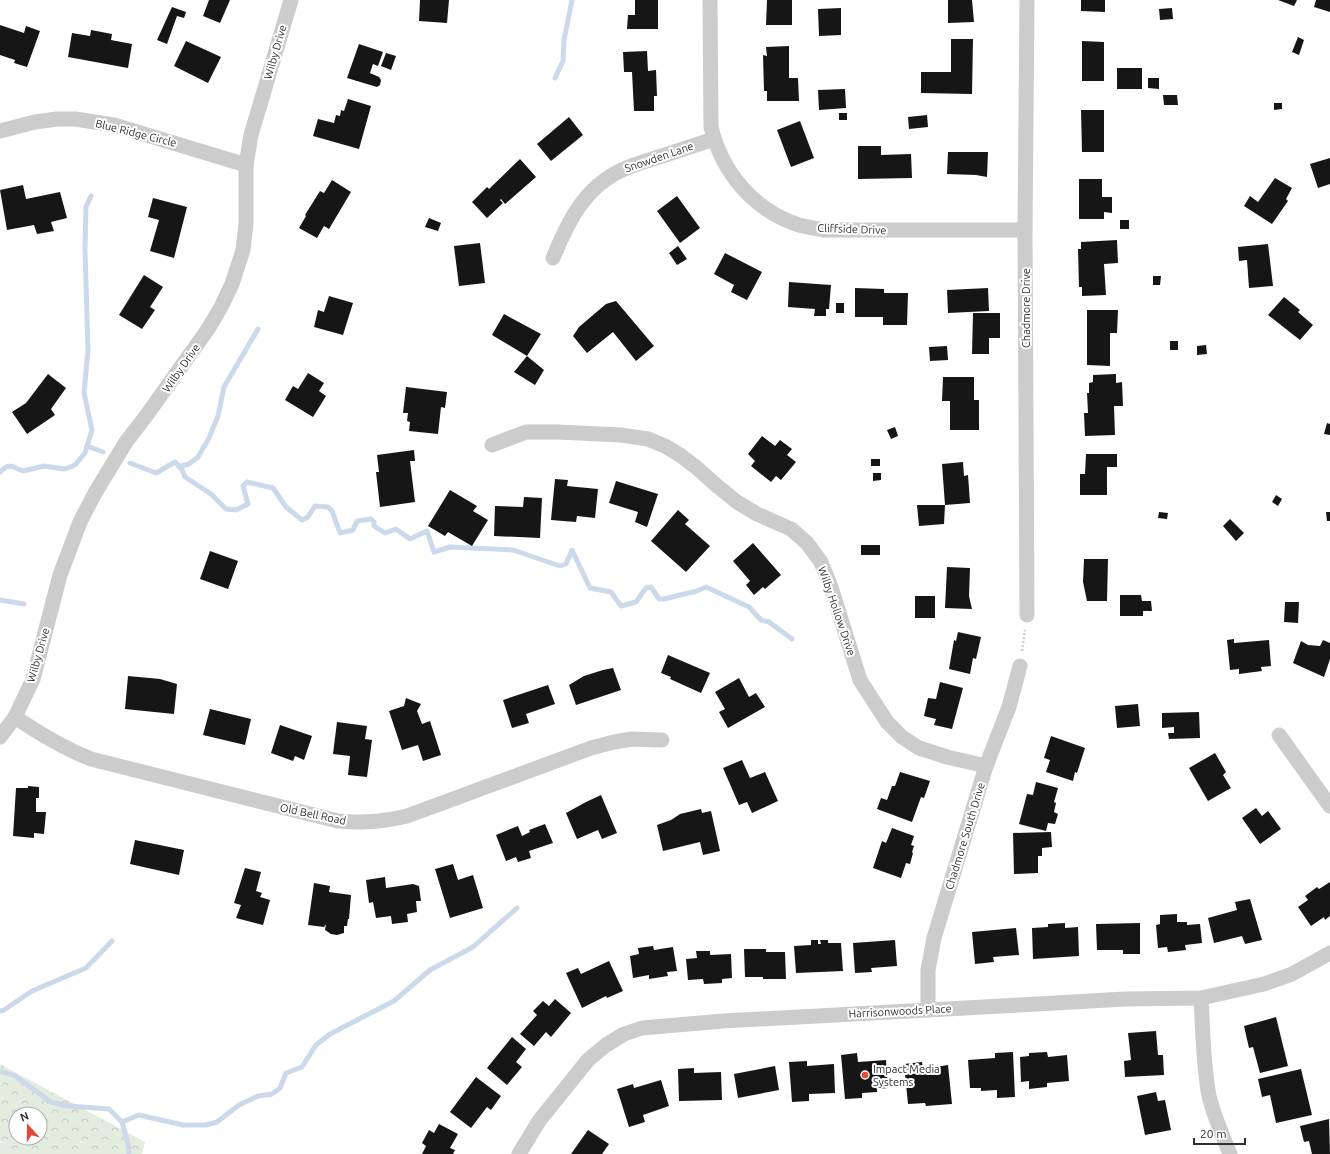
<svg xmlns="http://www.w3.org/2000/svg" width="1330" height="1154" font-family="Ubuntu,sans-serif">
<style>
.forest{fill:url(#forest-crowns);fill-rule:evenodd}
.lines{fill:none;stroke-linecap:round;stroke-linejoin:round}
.stream{stroke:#cbd9eb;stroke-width:5}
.building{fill:#161616}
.path{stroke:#ccc;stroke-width:2.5;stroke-dasharray:2 2;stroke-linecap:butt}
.minor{stroke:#ccc;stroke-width:15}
.poi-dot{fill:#e14937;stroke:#fff;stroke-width:1.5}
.labels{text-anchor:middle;stroke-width:4;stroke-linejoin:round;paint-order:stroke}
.street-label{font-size:11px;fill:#2f2f2f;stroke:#fff}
.poi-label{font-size:11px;fill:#2f2f2f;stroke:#fff;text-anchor:start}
</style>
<defs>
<pattern id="forest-crowns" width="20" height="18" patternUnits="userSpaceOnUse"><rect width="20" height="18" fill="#e3ecde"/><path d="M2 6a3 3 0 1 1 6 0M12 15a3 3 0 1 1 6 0" fill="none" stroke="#c3cbbf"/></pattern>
</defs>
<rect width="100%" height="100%" fill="#fff"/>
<path class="forest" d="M 0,1064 L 145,1142 L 142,1154 L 0,1154 ZM 16,1114 L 40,1114 L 40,1138 L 16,1138 Z"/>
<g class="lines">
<g class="stream">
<polyline points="555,78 563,61 564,40 572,0"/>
<polyline points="87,446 103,452"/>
<polyline points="130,463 156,473 175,462 182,470 185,477 211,494 226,509 236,510 248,504 243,486 247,482 273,488 286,507 302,520 308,517 315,506 328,507 332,511 340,533 353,530 357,521 371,519 374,522 374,526 385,533 396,529 410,539 427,531 434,552 450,547 513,550 560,566 566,564 572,550 590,588 611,592 621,606 636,602 646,588 651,587 659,599 664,599 697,591 706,587 749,607 761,620 769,622 792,639"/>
<polyline points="182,470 181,466 189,464 198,457 209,438 218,416 224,387 258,329"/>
<polyline points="0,472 6,467 11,466 23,471 44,466 65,469 75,465 85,453 92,430 84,393 88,350 85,249 86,207 91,196"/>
<polyline points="0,600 24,604"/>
<polyline points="0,1011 4,1010 32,991 86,968 112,941"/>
<polyline points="0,1071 15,1076 51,1102 67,1106 109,1109 122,1122 128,1144 129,1154"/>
<polyline points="122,1122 139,1115 183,1125 206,1125 217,1122 239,1105 258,1096 272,1094 280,1088 286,1073 302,1067 316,1045 330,1034 394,1001 430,970 473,947 517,908"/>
</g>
</g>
<g class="building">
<polygon points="209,0 230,0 220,23 203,16"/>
<polygon points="420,0 449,0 447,23 419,21"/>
<polygon points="635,0 658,0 658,29 627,29 628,15 635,15"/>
<polygon points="767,0 792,0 792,25 766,25"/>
<polygon points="948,0 972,0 974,22 948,23"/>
<polygon points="1081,0 1105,0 1105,12 1081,11"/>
<polygon points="1278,0 1297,0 1294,6"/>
<polygon points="1316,0 1330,0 1330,12 1314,7"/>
<polygon points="172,7 186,12 184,18 177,16 167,44 157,40"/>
<polygon points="841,8 841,35 819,36 818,9"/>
<polygon points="1172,8 1173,19 1160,20 1159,9"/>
<polygon points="0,25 24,33 26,26 40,31 27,67 14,63 15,60 0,55"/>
<polygon points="91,30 112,34 111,40 132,44 128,68 68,57 72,33 90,36"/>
<polygon points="1298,37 1304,40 1299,55 1292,52"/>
<polygon points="951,39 973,39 972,94 921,93 921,72 951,72"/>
<polygon points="186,41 221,57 208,83 174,66"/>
<polygon points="1082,41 1104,42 1104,81 1082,81"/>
<polygon points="359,44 383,52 378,66 373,64 370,73 379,77 381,80 380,85 377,87 347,78"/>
<polygon points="789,46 789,78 798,78 799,101 767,101 767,91 764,91 763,55 767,56 766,47"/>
<polygon points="647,51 648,71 656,70 657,96 654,96 654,111 634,111 632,72 624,72 623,52"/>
<polygon points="386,53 396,56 391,70 381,66"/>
<rect x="1117" y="68" width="25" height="21"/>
<polygon points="1148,78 1159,78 1159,89 1148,88"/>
<polygon points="845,89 846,108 819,110 818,90"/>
<polygon points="1163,95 1177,95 1178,105 1164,105"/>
<polygon points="348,99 371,106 359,149 313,136 318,119 334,123 336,115 340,116 341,110 344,111"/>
<polygon points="1274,103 1282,103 1282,109 1274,110"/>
<polygon points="1081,110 1104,110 1104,152 1082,152"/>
<rect x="839" y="113" width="8" height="7"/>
<polygon points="927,115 928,127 909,129 908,117"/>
<polygon points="569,117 583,135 551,161 537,144"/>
<polygon points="800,121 814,158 791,167 777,130"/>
<polygon points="858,146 881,146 881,155 911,154 912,178 858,179"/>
<polygon points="948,152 988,152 987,177 976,175 947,174"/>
<polygon points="1330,158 1330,184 1318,188 1310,164"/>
<polygon points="520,159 536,177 505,204 501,199 500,200 503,203 487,218 472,202 487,187 489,189"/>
<polygon points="1275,178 1292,188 1286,199 1288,201 1272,224 1244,206 1250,196 1258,202"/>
<polygon points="1079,179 1102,179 1102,197 1112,197 1112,213 1104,212 1104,219 1079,219"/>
<polygon points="332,180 351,192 329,229 324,226 317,238 299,228 306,216 305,215 320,191 324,193"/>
<polygon points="23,185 26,199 60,192 67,218 51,222 54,231 37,234 34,225 7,230 0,190"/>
<polygon points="677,196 700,228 680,243 657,211"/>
<polygon points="153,198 187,207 174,258 150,251 159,220 148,217"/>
<polygon points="429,218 441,223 438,231 425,227"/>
<rect x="1120" y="220" width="9" height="9"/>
<polygon points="1117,240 1118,263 1104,264 1106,295 1082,296 1082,287 1079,287 1078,249 1081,249 1081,242"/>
<polygon points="480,243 485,283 459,286 454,246"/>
<polygon points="1268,244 1273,286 1249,288 1247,260 1239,261 1238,247"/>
<polygon points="678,246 687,259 677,265 669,253"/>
<polygon points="725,253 762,272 747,300 731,292 734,285 714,274"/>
<polygon points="144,275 163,287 150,307 155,310 142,329 119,315"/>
<polygon points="1153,276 1161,276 1160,285 1153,285"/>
<polygon points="789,282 831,285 829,309 826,309 826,316 814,316 815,309 788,307"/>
<polygon points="855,288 884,289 884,293 908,293 907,325 883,325 883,317 855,317"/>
<polygon points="988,288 989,311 948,313 947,290"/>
<polygon points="329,296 353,303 343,335 314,327 318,310 324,312"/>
<polygon points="1284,297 1300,310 1298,312 1313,325 1300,340 1268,315"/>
<polygon points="616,301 654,346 636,361 613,332 587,353 573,336 579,327 606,304"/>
<rect x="836" y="303" width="8" height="10"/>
<polygon points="1087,310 1118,310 1117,333 1110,333 1110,366 1087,365"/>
<polygon points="973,313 1000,313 1000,338 989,338 989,354 972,354"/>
<polygon points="504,314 541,334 527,356 544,370 535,385 514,372 527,356 492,335"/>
<rect x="1170" y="341" width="8" height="9"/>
<polygon points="1206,345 1207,354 1197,355 1197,346"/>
<polygon points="947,346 948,360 930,361 929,347"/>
<polygon points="308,373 324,383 319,391 326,396 313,417 285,400 293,386 298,389"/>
<polygon points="48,374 66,388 51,409 55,415 27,434 12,412 26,403"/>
<polygon points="1116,374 1116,383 1122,382 1123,406 1114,406 1115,435 1085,436 1084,413 1088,413 1087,393 1089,393 1089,383 1093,382 1093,375"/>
<polygon points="943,377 974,377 974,400 979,400 979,430 950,430 950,401 942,401"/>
<polygon points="406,387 447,392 445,408 441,407 438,434 409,431 410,422 407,421 408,413 403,413"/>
<polygon points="1327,423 1330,424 1330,435 1324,434"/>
<polygon points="895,427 898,436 891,439 887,430"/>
<polygon points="762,436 775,446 780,440 792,449 787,455 796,462 781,480 776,476 771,482 751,466 755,461 748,454"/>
<polygon points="414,450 415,461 410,461 415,502 380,507 376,472 379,472 377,455"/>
<polygon points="1086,454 1117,454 1117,467 1107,467 1107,495 1080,495 1080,474 1085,474"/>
<rect x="871" y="459" width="9" height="7"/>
<polygon points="963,462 964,476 968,475 970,503 945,505 942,464"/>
<polygon points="873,473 881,473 881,480 873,481"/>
<polygon points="555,479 568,480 567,486 598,489 595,518 577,516 576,522 551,520"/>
<polygon points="616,481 658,494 647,527 635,522 638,512 609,503"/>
<polygon points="450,490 477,506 473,511 488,520 472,546 448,532 445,536 428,526"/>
<polygon points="1276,495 1282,499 1278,506 1272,502"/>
<polygon points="524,497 542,498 540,538 494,536 495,506 523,507"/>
<polygon points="917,505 945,505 944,524 919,526"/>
<polygon points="678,510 689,520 685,524 710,546 686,572 651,541"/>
<polygon points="1159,512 1168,513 1167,519 1158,518"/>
<polygon points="1326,512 1330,512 1330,521 1327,521"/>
<polygon points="1230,519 1244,533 1236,541 1223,526"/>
<polygon points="753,543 781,575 765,589 763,587 754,595 746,585 750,581 733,561"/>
<rect x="861" y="545" width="19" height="10"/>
<polygon points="210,551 238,561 228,589 200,579"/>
<polygon points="1084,559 1108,559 1107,601 1087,601 1083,582"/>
<polygon points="947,567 970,568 969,596 972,609 945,608"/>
<polygon points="1120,595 1141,595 1142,601 1151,601 1152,611 1143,611 1143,616 1120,616"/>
<rect x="915" y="596" width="20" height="22"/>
<polygon points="1285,602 1299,602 1298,623 1284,622"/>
<polygon points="958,632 981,637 976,659 973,658 970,674 949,669 954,640 956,641"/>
<polygon points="1234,639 1234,643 1269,640 1271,666 1261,667 1262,671 1239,674 1239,669 1230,670 1227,640"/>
<polygon points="1323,640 1330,643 1330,659 1324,677 1293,663 1301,641 1308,645 1320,646"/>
<polygon points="668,655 710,673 701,693 670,679 671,677 661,673"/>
<polygon points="613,668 621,690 576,705 569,685 584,676 603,670"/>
<polygon points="128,676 160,679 177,684 174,714 125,709"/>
<polygon points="739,678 749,697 756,693 765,707 728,728 719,712 725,709 715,692"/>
<polygon points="940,682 963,688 952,729 934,725 936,719 924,716 928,698 936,699"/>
<polygon points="548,685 555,704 526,714 529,723 512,728 503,700"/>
<polygon points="406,698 421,704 417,711 422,724 430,721 441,755 423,761 418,745 402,750 389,711 404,706"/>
<polygon points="1138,704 1140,726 1117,728 1115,706"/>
<polygon points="210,709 251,719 245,745 203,735"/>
<polygon points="1199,712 1200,738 1169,739 1168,733 1174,733 1174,727 1162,728 1162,713"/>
<polygon points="337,722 367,726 365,739 372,740 367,777 348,775 350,756 333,754"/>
<polygon points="280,725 312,736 304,760 295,756 293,761 271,753"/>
<polygon points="1051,736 1085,748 1077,773 1075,772 1073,781 1046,772 1050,760 1044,758"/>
<polygon points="1215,753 1226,772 1223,775 1231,788 1208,801 1189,768"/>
<polygon points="742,760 750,778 765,772 778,801 752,813 747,802 739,805 723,768"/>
<polygon points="900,772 930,781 924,798 921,797 912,822 877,809 881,798 887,800 892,786 895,786"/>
<polygon points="1036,782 1058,788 1054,802 1056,803 1054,812 1058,814 1055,824 1048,823 1046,831 1019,824 1027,794 1033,795"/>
<polygon points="28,786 39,787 39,798 36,798 36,812 46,812 44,834 34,833 34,838 13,836 16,788 28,788"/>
<polygon points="601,795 617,833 602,839 598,830 577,839 566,813 586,802"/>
<polygon points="1256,808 1262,816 1268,811 1281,829 1260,844 1242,818"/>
<polygon points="701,809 702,813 711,811 720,851 703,855 700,842 663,851 657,825 671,820 680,814"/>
<polygon points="545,824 553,843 529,851 531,858 518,862 516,857 506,861 496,835 518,826 522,836 530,832 529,830"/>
<polygon points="892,828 914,836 911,845 914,846 912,852 913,853 910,864 906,863 901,878 873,868 882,841 886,843"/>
<polygon points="1051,832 1052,847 1042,848 1042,856 1038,856 1038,873 1014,874 1013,833"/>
<polygon points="135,840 184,850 179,875 130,864"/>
<polygon points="453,864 458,880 473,875 483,908 450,918 435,869"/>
<polygon points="245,868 261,872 256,891 262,893 260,897 270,900 263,925 236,918 241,905 234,903"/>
<polygon points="385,877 386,888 413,884 419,886 421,901 416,901 417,912 407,914 408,922 392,924 391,916 376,918 373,902 369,903 366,880"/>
<polygon points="1330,882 1330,916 1325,920 1324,917 1311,926 1298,907 1308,900 1305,896 1317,887 1319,889"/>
<polygon points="314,883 330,886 329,892 351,895 349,919 348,919 347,926 344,926 344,933 337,935 331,934 325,930 326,924 324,927 308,925"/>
<polygon points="1250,899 1262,940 1245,944 1242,936 1214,943 1208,918 1237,910 1235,902"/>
<polygon points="1177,914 1177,922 1187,922 1187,925 1200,924 1202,943 1185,945 1186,950 1168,952 1167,947 1158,948 1156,925 1160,924 1160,915"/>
<polygon points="1065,923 1065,928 1078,927 1079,956 1033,959 1032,928 1048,927 1048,924"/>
<polygon points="1140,923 1140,954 1123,954 1123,950 1097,950 1096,924"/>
<polygon points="1016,928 1019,955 993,957 994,962 975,964 972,932"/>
<polygon points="811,940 818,940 818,944 821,944 820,940 828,940 828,943 841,943 843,971 796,973 794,946 811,945"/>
<polygon points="895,940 897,966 871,968 872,972 855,973 853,943"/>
<polygon points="653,946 654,950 673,947 677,971 667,972 668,976 649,979 649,975 633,978 630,956 639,954 638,948"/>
<polygon points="744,949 766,949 766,952 785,952 786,979 763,979 763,977 745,977"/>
<polygon points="696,951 710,951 710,955 731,954 732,978 722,979 722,983 704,984 703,979 688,980 686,959 697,958"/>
<polygon points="609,961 623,991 607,998 606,996 582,1008 566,973 578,968 581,974"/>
<polygon points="555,999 571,1013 551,1037 546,1032 534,1046 520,1034 537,1015 533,1011 543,1001 549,1006"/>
<polygon points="1276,1017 1288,1066 1260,1073 1253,1047 1249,1048 1244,1026"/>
<polygon points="1156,1031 1158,1055 1163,1055 1164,1075 1125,1077 1124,1061 1131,1060 1128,1033"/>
<polygon points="512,1037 526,1049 516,1062 522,1067 507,1085 487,1068"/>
<polygon points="1013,1052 1015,1097 997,1098 997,1090 981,1091 981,1088 970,1088 968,1060 995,1058 995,1053"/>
<polygon points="1047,1052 1048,1057 1067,1055 1069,1081 1047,1083 1047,1087 1029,1089 1029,1081 1021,1082 1020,1057 1029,1056 1029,1053"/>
<polygon points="857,1053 858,1062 886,1060 888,1088 877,1089 877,1092 862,1093 862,1098 845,1099 841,1055"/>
<polygon points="807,1061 807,1066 834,1064 835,1093 809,1094 809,1101 792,1102 789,1062"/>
<polygon points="922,1062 923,1069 948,1065 952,1104 926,1106 925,1103 908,1104 904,1064"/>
<polygon points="775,1066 779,1090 738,1098 734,1074"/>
<polygon points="694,1068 694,1073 721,1072 722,1100 679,1101 678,1069"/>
<polygon points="1301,1069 1312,1115 1276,1123 1270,1095 1262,1097 1258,1079"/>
<polygon points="476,1077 501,1096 491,1110 487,1107 471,1128 450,1112"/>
<polygon points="661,1080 669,1106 643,1115 645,1122 629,1127 617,1089 633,1084 634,1088"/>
<polygon points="1156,1092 1158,1101 1165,1100 1171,1130 1145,1135 1137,1096"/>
<polygon points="1329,1119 1330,1154 1312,1154 1309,1141 1304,1142 1300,1126"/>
<polygon points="439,1124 458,1134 450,1148 455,1150 453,1154 422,1154 426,1146 422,1143 429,1130 434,1133"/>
<polygon points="588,1130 609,1144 602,1154 571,1154"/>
</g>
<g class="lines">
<polyline class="path" points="1022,651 1025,630"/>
<g class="minor">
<path d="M 710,0 L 711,127 C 722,172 753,210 799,225 C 806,227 815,228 823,230 L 1025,230"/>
<polyline points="1027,0 1025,230 1027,615"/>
<polyline points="0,131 35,122 57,119 75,119 114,125 246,165"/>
<path d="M 553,258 C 565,229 579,198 605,180 C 621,168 640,163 659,157 C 677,151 696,145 714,139"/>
<polyline points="492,445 526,432 558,432 621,435 648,439 665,446 680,455 697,468 716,485 737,502 757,514 791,529 807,543 821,562 831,587 860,680 887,722 902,737 919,748 947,757 986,766"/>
<path d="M 15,717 C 40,734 63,748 91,759 L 338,821 C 364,823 381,822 407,816 L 591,748 L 614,742 L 632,739 L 662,740"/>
<polyline points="1279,735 1330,806"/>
<polyline points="0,737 15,717 33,679 60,575 80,522 95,493 126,442 146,416 208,329 221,307 232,284 243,250 246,224 246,165 251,135 291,0"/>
<path d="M 1201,998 C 1203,1031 1203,1064 1209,1096 C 1214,1116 1222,1135 1230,1154"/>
<polyline points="928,1010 928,970 934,938 986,766 1009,707 1020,666"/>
<polyline points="519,1154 539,1121 588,1060 606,1045 624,1034 642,1028 723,1021 1002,1006 1125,999 1201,998 1264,984 1292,974 1330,953"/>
</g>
</g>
<circle class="poi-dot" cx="865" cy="1075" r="4"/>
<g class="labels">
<g class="street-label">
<text transform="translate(275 52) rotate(-74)" y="4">Wilby Drive</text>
<text transform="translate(136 133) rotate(14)" y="4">Blue Ridge Circle</text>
<text transform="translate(659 157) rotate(-19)" y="4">Snowden Lane</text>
<text transform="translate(852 229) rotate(2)" y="4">Cliffside Drive</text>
<text transform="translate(1026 308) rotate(-90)" y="4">Chadmore Drive</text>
<text transform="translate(181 368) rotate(-55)" y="4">Wilby Drive</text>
<text transform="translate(837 611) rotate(71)" y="4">Wilby Hollow Drive</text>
<text transform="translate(38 655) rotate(-74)" y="4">Wilby Drive</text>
<text transform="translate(313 814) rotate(12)" y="4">Old Bell Road</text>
<text transform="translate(965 836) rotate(-73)" y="4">Chadmore South Drive</text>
<text transform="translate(900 1011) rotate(-3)" y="4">Harrisonwoods Place</text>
</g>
<g class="poi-label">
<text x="873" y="1073">Impact Media<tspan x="873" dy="13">Systems</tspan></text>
</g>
</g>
<g transform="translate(28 1126) rotate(339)"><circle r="19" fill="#ffffff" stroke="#acacac"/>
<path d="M0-3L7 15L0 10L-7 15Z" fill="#e14937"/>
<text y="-6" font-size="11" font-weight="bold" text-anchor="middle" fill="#2f2f2f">N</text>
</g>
<path d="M1194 1138v6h51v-6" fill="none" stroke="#2f2f2f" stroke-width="2"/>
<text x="1200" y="1138" font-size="12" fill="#2f2f2f" stroke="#ffffff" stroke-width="3" paint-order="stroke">20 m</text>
</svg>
